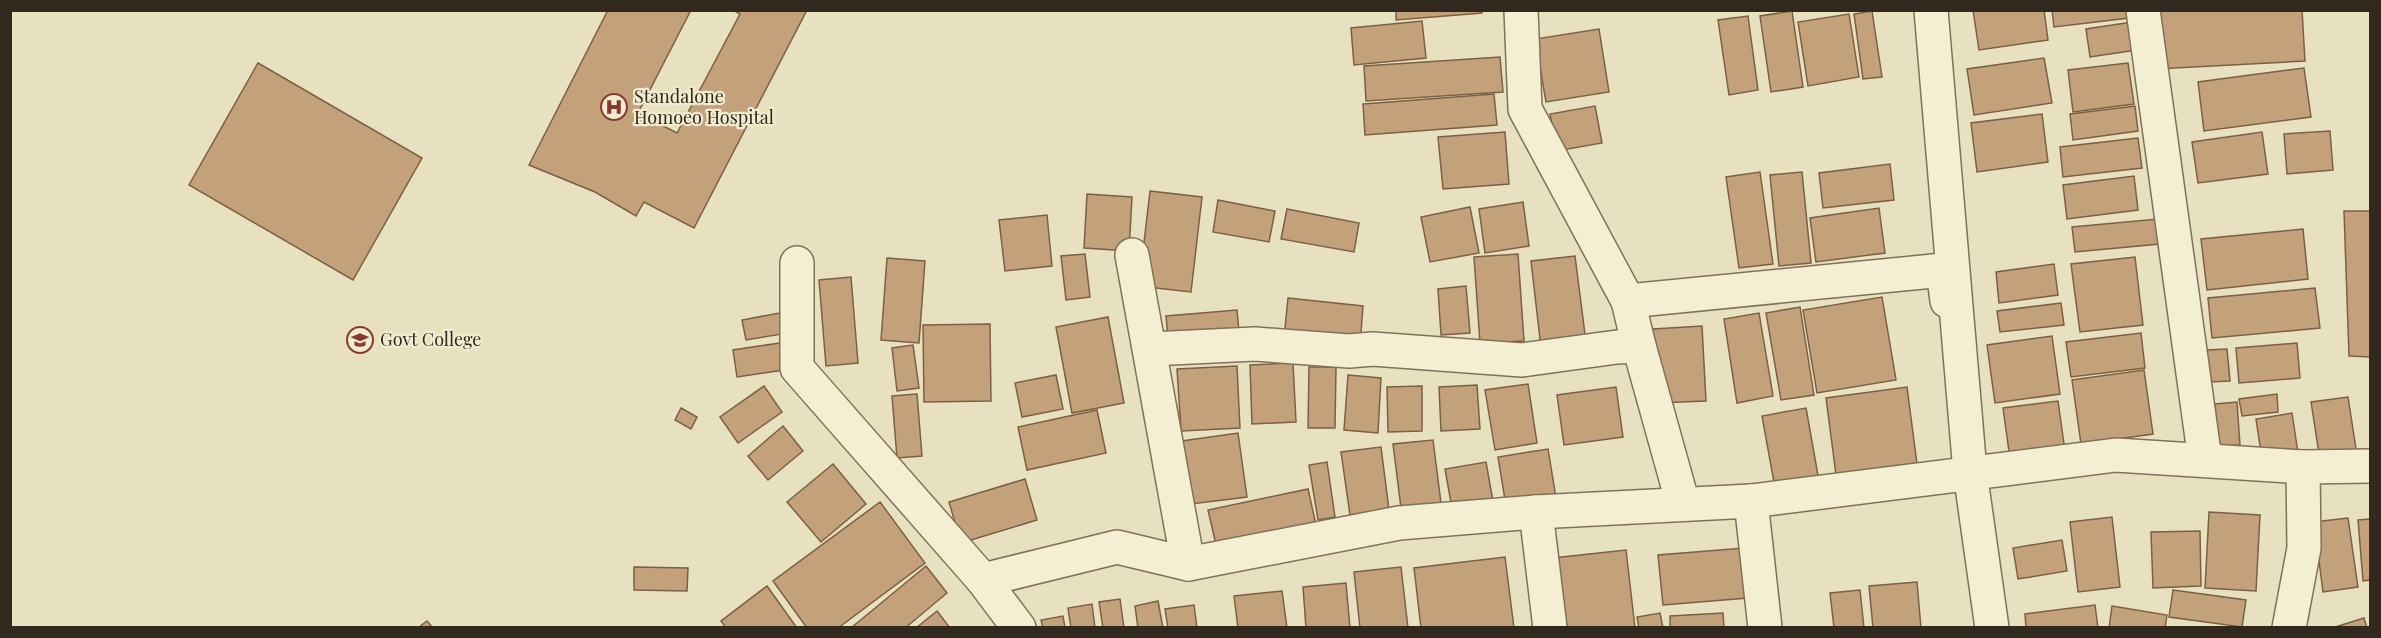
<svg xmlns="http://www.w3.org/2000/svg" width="2381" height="638" font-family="'Playfair Display',serif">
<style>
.building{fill:#c3a17a;stroke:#7c6043;stroke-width:1.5}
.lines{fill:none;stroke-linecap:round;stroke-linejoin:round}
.minor-casing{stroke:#80725a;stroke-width:36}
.minor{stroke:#f4eed2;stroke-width:33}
.labels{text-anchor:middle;stroke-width:4.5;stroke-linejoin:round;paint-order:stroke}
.poi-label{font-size:18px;fill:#31291d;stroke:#f1ebcf;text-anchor:start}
</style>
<rect width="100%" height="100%" fill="#e8e1c0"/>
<g class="building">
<polygon points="608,10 691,10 638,113 677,133 740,14 733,10 807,10 694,228 644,202 636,216 595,192 529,165"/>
<polygon points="1396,10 1482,10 1482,13 1396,20"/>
<polygon points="1973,10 2044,10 2048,40 1979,50"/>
<polygon points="2052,10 2128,10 2129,18 2054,27"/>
<polygon points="2153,10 2302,10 2305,61 2156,69"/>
<polygon points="1792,11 1803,87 1771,92 1760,16"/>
<polygon points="1872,11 1882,77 1863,79 1854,14"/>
<polygon points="1849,14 1859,77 1808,86 1798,22"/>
<polygon points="1748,16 1758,90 1729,95 1718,20"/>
<polygon points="1422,21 1426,58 1354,65 1351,28"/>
<polygon points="2139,21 2143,49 2090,57 2086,29"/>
<polygon points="1599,29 1609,92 1546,102 1535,39"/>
<polygon points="1500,57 1503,92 1366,101 1364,66"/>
<polygon points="2044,58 2052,103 1974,115 1967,69"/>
<polygon points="258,63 422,158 353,280 189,185"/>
<polygon points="2128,63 2134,104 2073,112 2068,70"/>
<polygon points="2304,68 2311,117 2204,131 2198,82"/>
<polygon points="1494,94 1497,125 1365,135 1363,104"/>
<polygon points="1595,106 1602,143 1557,151 1550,114"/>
<polygon points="2135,106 2138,131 2073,140 2070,114"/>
<polygon points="2042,114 2048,162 1977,172 1971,123"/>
<polygon points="2330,131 2333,170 2287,174 2284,134"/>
<polygon points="1505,132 1509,184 1443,189 1438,137"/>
<polygon points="2262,132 2268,174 2198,183 2192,142"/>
<polygon points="2138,138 2142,168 2063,177 2060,147"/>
<polygon points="1890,164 1894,200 1823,208 1819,173"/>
<polygon points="1760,172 1773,264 1739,268 1726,177"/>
<polygon points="1802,172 1811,263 1779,266 1770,175"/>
<polygon points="2134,176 2138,210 2067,219 2063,185"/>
<polygon points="1150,191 1202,197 1191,292 1139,286"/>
<polygon points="1087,194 1132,197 1129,251 1084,248"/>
<polygon points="1218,200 1275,211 1269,242 1213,232"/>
<polygon points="1523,202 1529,246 1485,253 1479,209"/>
<polygon points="1470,207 1479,253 1430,262 1421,217"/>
<polygon points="1879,208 1885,253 1816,262 1810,218"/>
<polygon points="1287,209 1359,223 1354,252 1281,239"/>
<polygon points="2344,211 2370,211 2370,357 2349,356"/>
<polygon points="1047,215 1052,266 1005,271 999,220"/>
<polygon points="2158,219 2160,244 2075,252 2072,227"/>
<polygon points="2303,229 2308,279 2207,290 2201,239"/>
<polygon points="1085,254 1090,297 1066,300 1061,256"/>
<polygon points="1518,254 1524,341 1480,343 1474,257"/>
<polygon points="1575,256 1586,342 1541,348 1531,261"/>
<polygon points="2135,257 2143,325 2080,332 2071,264"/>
<polygon points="887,258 925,261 919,343 881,340"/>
<polygon points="2054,264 2058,295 1999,303 1996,272"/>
<polygon points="851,277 858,363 826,366 819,280"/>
<polygon points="1466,286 1470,333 1441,335 1438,289"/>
<polygon points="2315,288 2320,328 2212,338 2208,298"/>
<polygon points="1882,297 1896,380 1817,393 1803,310"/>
<polygon points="1288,298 1363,306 1360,346 1284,338"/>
<polygon points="2061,303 2064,325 2000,332 1997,311"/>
<polygon points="1800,307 1814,395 1781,400 1766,313"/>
<polygon points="1237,310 1239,332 1168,338 1166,316"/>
<polygon points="790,311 794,332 746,340 742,320"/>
<polygon points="1759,313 1773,396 1737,403 1724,319"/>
<polygon points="1108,317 1124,403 1072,413 1056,327"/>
<polygon points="990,324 991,401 924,402 923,325"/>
<polygon points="1702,326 1706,401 1657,403 1653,329"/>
<polygon points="2141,333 2145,368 2071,377 2066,342"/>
<polygon points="2052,336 2060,394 1995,403 1987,345"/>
<polygon points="786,342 790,369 737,377 733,350"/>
<polygon points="2297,343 2300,378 2239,383 2236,348"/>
<polygon points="913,345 919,388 897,391 892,348"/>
<polygon points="2227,349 2230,381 2209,382 2207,350"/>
<polygon points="1293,363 1296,422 1252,424 1250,365"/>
<polygon points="1237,366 1240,428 1181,431 1177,369"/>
<polygon points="1309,367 1336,367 1335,428 1308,428"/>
<polygon points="2144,370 2153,434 2081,444 2072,380"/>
<polygon points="1056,375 1063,409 1022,417 1015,383"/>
<polygon points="1348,375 1381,378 1378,433 1344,430"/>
<polygon points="1528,384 1537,443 1495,450 1485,390"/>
<polygon points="1477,385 1480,429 1441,431 1439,387"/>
<polygon points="764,386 782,412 738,443 720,417"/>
<polygon points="1422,386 1422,431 1388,432 1387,387"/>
<polygon points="1616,387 1623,437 1564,445 1557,395"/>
<polygon points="1907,387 1917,464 1836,475 1826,398"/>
<polygon points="917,394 922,456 897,458 892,396"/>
<polygon points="2277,394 2278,412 2242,416 2239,399"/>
<polygon points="2348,397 2357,455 2320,460 2311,402"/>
<polygon points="2058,401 2065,451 2010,459 2003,408"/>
<polygon points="2237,402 2240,445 2218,446 2215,404"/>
<polygon points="681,408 697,417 691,429 675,420"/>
<polygon points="1806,408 1819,481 1775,488 1762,416"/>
<polygon points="1097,410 1106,453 1027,470 1018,427"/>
<polygon points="2292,413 2298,453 2262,459 2256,419"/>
<polygon points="783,426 803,451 768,480 748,456"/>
<polygon points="1238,433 1247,497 1191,504 1182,441"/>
<polygon points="1433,440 1442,511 1402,516 1393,444"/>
<polygon points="1381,447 1389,510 1350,515 1341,452"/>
<polygon points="1548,449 1557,504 1507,512 1498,457"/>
<polygon points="1327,462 1335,517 1318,520 1309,465"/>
<polygon points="1486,462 1494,507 1453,514 1445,469"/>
<polygon points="833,464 866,504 821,542 787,502"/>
<polygon points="1025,479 1037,520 961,543 949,502"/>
<polygon points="1308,489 1317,529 1217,549 1208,510"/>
<polygon points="880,502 925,563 838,628 807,628 773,581"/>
<polygon points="2209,512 2260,515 2256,591 2205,588"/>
<polygon points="2112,517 2120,587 2078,592 2070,522"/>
<polygon points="2348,518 2358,587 2323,592 2314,522"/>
<polygon points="2370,519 2370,580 2363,581 2358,520"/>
<polygon points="2200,531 2201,586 2153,588 2151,532"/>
<polygon points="2062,540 2067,571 2018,579 2013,548"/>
<polygon points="1744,548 1748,598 1663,605 1658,555"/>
<polygon points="1626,550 1635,628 1561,628 1553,558"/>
<polygon points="1505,557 1514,628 1421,628 1414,568"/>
<polygon points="926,566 947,593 905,628 851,628"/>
<polygon points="634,567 688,568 687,591 634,590"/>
<polygon points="1401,567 1408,628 1360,628 1354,572"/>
<polygon points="1917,582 1921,628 1873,628 1869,586"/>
<polygon points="1346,583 1350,628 1306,628 1303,587"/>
<polygon points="767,586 797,628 726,628 721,621"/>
<polygon points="1860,590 1864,628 1834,628 1830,593"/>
<polygon points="2173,590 2246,600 2242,627 2169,617"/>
<polygon points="1282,591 1287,628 1238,628 1234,596"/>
<polygon points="1120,599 1124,628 1103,628 1099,602"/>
<polygon points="1158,601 1163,628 1138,628 1135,606"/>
<polygon points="1092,604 1095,628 1071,628 1068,608"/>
<polygon points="1194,605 1197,628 1168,628 1165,609"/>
<polygon points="2095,605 2098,628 2026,628 2025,614"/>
<polygon points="2112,606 2167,615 2165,628 2109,628"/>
<polygon points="937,611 950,628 916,628"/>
<polygon points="1660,613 1663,628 1639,628 1637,617"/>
<polygon points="1723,613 1724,628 1670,628 1670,616"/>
<polygon points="1063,616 1065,628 1043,628 1041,620"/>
<polygon points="2364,618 2367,628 2332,628"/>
<polygon points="427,621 433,628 418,628"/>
</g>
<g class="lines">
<defs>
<g id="minor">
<polyline points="1931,10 1970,472 1992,628"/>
<polyline points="2143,10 2205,460"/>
<polyline points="1132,255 1188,564 1399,523 1536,512 1751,501 2116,455 2303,467 2370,466"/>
<polyline points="797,263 797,368 983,580 1019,628"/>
<polyline points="1628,301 1943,270 1947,301"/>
<polyline points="1639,346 1683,504"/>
<polyline points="1150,349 1255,344 1349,351 1373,349 1522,360 1617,347 1639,346 1628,301 1525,109 1521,10"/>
<polyline points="1751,501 1765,628"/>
<polyline points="1536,512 1550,628"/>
<polyline points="983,580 1117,547 1188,564"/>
<polyline points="2289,628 2304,548 2303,467"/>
</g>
</defs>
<use href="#minor" class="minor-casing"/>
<use href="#minor" class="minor"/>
</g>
<defs>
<symbol id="hospital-ring" viewBox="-11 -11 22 22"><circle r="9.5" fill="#f1ebcf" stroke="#883a30" stroke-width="1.5"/><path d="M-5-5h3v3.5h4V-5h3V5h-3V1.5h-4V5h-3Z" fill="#883a30"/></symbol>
<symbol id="university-ring" viewBox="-11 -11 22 22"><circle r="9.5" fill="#f1ebcf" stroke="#883a30" stroke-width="1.5"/><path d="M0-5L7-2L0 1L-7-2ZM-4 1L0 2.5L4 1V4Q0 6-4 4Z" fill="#883a30"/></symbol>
</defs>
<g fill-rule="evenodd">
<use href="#hospital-ring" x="599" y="92" width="30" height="30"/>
<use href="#university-ring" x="345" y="325" width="30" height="30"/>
</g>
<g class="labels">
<g class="poi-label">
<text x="634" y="103">Standalone<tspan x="634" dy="21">Homoeo Hospital</tspan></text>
<text x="380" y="346">Govt College</text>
</g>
</g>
<rect width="2381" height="638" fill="none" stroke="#31291d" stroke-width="24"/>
</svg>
